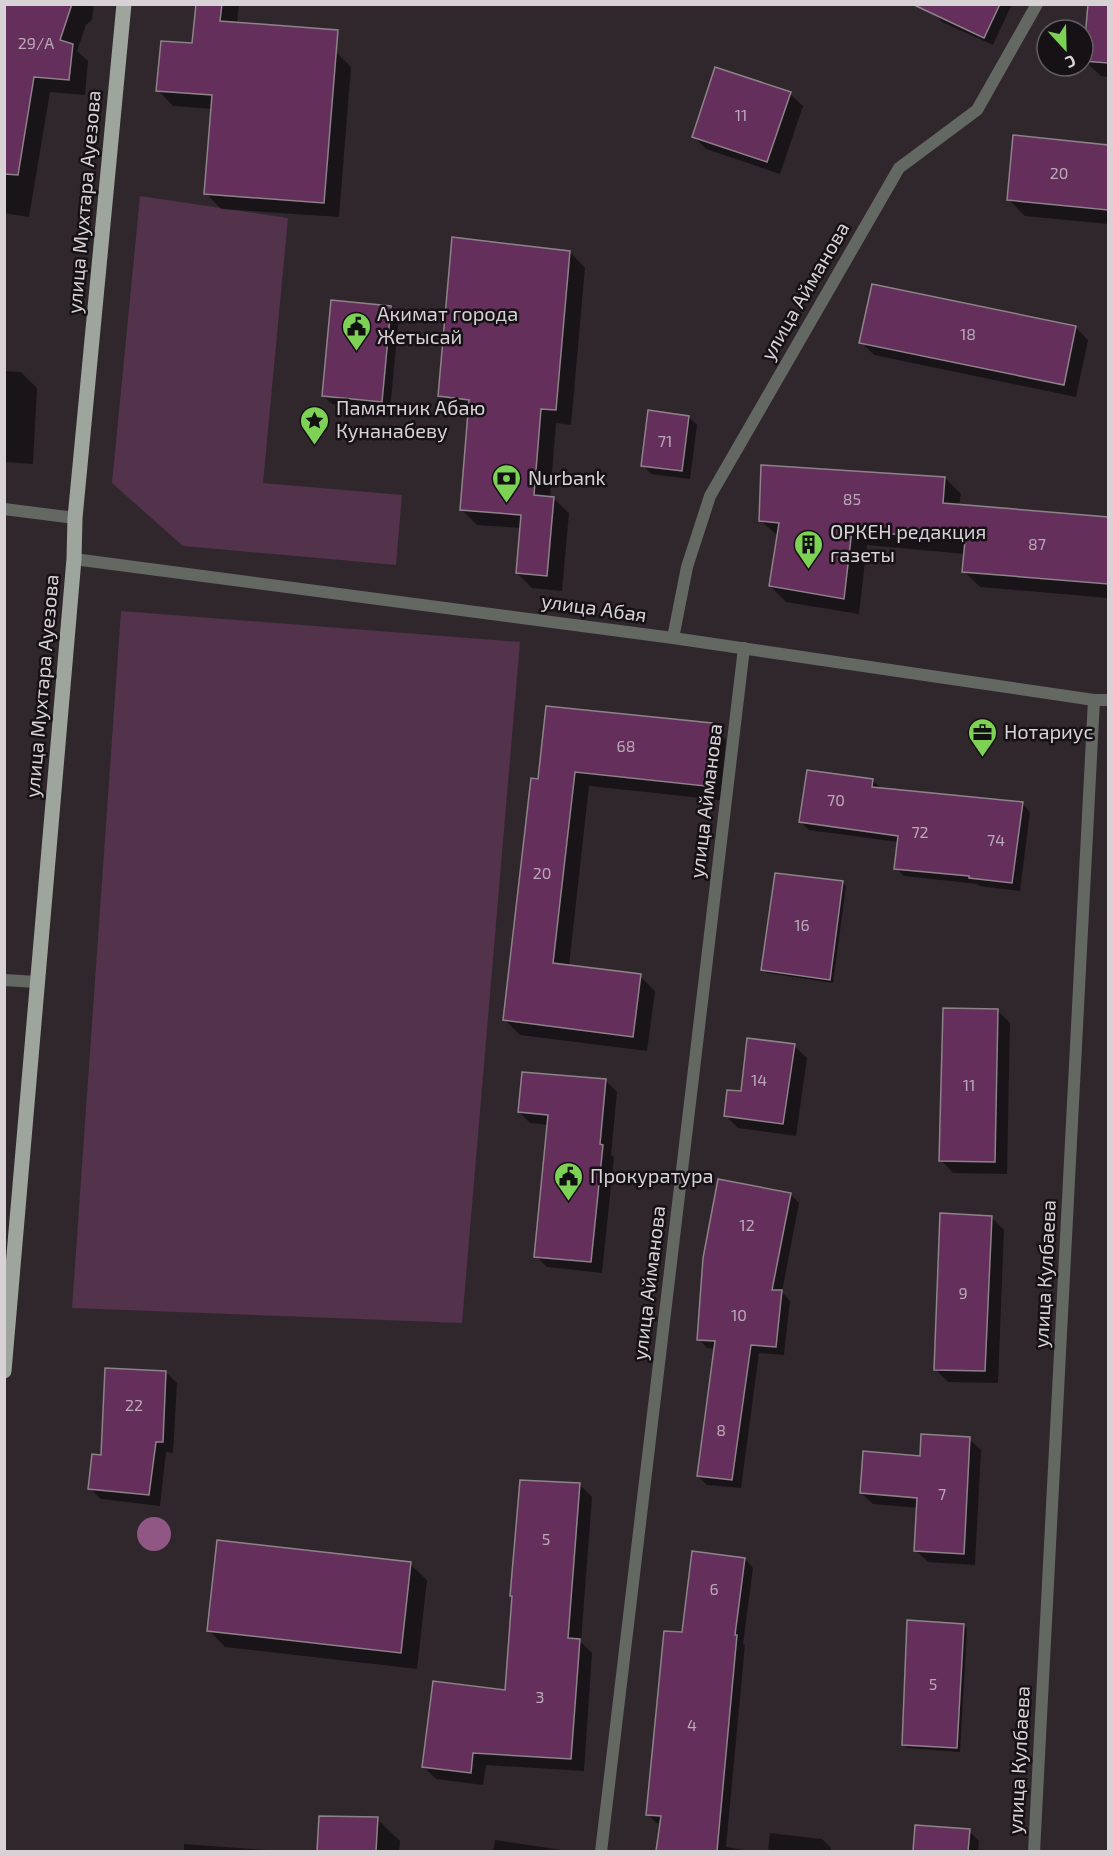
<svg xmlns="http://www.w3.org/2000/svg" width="1113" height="1856" font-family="'Exo 2',sans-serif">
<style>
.green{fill:#53324c}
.water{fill:#905684}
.shadow{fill:#0007}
.building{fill:#652f5b;stroke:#8d828a;stroke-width:1.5}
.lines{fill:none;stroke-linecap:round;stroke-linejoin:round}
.minor{stroke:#646863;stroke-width:12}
.primary{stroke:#9ea59c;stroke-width:15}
.labels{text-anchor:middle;stroke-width:5;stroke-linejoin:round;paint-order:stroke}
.number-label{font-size:16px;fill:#bba9b8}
.street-label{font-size:20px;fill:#d8d2d7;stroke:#151114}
.poi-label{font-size:20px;fill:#d8d2d7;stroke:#151114;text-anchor:start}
</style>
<rect width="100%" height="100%" fill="#30272d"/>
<g class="green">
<polygon points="140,196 288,218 263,483 402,495 396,565 183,546 112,483"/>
<polygon points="121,611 520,642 462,1323 72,1308"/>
</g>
<circle class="water" cx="154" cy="1534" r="17"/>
<g class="shadow">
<polygon points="4,4 94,4 92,20 86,25 77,51 88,61 85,95 50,92 29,217 4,213"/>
<polygon points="198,4 239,4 237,24 336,52 351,67 339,217 221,209 206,193 213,109 173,106 158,90 193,45"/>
<polygon points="938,4 1012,4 993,45 942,22 934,13"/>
<polygon points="1090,4 1108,4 1108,77 1101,76 1084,60"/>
<polygon points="790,94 803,106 780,174 706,149 693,136"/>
<polygon points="1015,137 1108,147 1108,224 1025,216 1008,199"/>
<polygon points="570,252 585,268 571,425 556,423 550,498 553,498 569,513 562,591 532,588 517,573 521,528 477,525 462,510 469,413 455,411 440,396"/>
<polygon points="391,308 399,316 390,410 332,404 323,396"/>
<polygon points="1075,327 1088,340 1076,397 874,355 861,342"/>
<polygon points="4,371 21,372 37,388 33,464 4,462"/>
<polygon points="689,417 697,425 690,479 651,474 643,465"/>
<polygon points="945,478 961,494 959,506 1108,518 1108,598 980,587 964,571 965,554 867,545 859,614 786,602 770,586 778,536 760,520"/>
<polygon points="711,725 726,740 720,800 589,786 569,966 640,976 655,991 647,1051 520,1035 505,1020 540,780"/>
<polygon points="872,780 881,788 1022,803 1030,812 1020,891 979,886 977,884 904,876 896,868 898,842 809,830 801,822"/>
<polygon points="842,882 846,886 833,983 767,973 763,969"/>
<polygon points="998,1011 1010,1023 1007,1174 953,1173 941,1160"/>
<polygon points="794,1046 807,1058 796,1136 738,1128 725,1115 743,1093"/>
<polygon points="606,1081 617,1092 611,1155 614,1157 602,1273 547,1267 536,1256 549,1125 530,1123 519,1112"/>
<polygon points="790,1194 799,1203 782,1292 790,1301 784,1355 759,1353 741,1488 707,1485 698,1476 716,1349 707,1348 699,1339"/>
<polygon points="991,1217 1004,1230 998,1383 948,1382 935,1369"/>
<polygon points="166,1372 177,1383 173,1453 166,1452 160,1506 101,1499 90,1488 102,1457"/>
<polygon points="969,1439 981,1450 975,1565 928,1562 916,1551 918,1508 873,1504 861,1493 921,1457"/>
<polygon points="579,1484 592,1497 581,1642 592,1653 584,1771 486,1765 483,1785 436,1779 423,1766 507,1691"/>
<polygon points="745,1559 753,1568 743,1644 745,1645 726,1847 757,1852 657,1852 661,1823 656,1823 648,1814 683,1634"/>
<polygon points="410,1564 427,1580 417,1669 225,1647 209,1630"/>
<polygon points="964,1625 967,1629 960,1752 907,1748 903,1744"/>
<polygon points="321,1818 377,1819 400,1841 399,1852 318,1852"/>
<polygon points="916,1827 969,1831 979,1841 978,1852 915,1852"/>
<polygon points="770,1833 822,1839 831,1848 830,1852 768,1852"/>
<polygon points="495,1840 562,1850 564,1852 493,1852"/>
<polygon points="184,1844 268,1850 270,1852 184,1852"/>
</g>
<g class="building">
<polygon points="4,4 72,4 60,40 73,44 69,80 34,77 18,175 4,174"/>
<polygon points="196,4 222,4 220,21 338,30 324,203 204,194 212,95 156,91 161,41 192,43"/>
<polygon points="912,4 1000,4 984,38"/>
<polygon points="1088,4 1108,4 1108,63 1083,61"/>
<polygon points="715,67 791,92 767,162 692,137"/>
<polygon points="1013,135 1108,145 1108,210 1007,200"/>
<polygon points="452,237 570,251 556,410 541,409 534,495 554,497 547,576 516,573 521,515 460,510 469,400 438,396"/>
<polygon points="872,284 1076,326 1064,385 859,343"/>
<polygon points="331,300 391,306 382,402 322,396"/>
<polygon points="648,410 689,416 682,471 641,466"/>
<polygon points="761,465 945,477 943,503 1108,517 1108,584 962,572 965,541 852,530 844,599 769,586 779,523 759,521"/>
<polygon points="546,706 712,723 705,786 575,772 553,963 641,974 633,1037 503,1020 531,778 538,779"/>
<polygon points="807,770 873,779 872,787 1023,802 1012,883 969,878 969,876 894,869 898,836 799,822"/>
<polygon points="775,873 843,881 830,980 761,970"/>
<polygon points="943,1008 998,1009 995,1162 939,1161"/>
<polygon points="747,1038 795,1044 783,1124 724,1116 727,1090 741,1091"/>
<polygon points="522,1072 606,1079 600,1144 603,1145 591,1262 534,1257 548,1115 518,1112"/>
<polygon points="718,1179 791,1193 772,1290 782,1290 776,1347 751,1345 732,1480 697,1476 715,1341 697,1340 703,1258"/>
<polygon points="940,1213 992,1216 985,1371 934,1370"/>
<polygon points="105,1368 166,1371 163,1442 156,1442 149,1495 88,1489 92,1454 101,1455"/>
<polygon points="921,1434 970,1437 964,1554 914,1551 917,1498 860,1493 863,1451 920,1456"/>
<polygon points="520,1480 580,1483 568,1638 580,1639 571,1759 473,1753 471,1773 422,1767 433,1681 505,1690 512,1596 510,1596"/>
<polygon points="217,1540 411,1562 401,1653 207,1631"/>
<polygon points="692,1551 745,1558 735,1635 737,1635 717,1851 656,1851 661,1816 646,1815 664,1631 682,1632"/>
<polygon points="907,1620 964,1624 957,1748 902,1745"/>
<polygon points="319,1816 378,1817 376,1851 317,1851"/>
<polygon points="915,1825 970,1829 968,1851 913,1851"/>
</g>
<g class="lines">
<g class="minor">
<polyline points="4,509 75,518"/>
<polyline points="74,559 673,638 1094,700 1108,700"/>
<polyline points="673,638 687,567 710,496 899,168 977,110 1037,4"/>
<polyline points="4,980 37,982"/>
<polyline points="601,1852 744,648"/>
<polyline points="1034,1852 1094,700"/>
</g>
<polyline class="primary" points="4,1371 74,559 75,518 124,4"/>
</g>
<defs>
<symbol id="civic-pin" viewBox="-11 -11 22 30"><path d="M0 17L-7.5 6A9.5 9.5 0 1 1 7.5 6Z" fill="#7dd154" stroke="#151114"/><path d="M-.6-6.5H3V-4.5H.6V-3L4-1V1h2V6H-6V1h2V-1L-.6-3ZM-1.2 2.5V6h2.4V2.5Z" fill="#111"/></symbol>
<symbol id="sight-pin" viewBox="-11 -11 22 30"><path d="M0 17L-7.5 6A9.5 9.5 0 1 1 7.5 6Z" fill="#7dd154" stroke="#151114"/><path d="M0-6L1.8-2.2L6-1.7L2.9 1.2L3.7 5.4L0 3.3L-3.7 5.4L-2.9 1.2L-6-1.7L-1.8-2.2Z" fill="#111"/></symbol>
<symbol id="bank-pin" viewBox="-11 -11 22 30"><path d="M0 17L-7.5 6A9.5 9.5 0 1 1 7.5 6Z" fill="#7dd154" stroke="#151114"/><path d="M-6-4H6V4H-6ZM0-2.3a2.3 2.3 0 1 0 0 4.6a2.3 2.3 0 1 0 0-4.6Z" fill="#111"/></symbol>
<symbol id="building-pin" viewBox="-11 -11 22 30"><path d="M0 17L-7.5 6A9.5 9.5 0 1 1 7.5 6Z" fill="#7dd154" stroke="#151114"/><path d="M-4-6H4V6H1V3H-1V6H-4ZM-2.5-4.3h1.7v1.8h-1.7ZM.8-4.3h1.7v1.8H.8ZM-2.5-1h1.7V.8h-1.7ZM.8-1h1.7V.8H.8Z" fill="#111"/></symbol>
<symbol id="office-pin" viewBox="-11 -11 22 30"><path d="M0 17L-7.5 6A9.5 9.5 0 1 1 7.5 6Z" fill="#7dd154" stroke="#151114"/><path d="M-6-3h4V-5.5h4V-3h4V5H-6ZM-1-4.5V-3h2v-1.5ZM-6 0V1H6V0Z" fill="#111"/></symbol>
</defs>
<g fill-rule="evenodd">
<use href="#civic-pin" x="340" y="310" width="33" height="45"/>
<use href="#sight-pin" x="298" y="404" width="33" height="45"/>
<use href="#bank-pin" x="490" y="462" width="33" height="45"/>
<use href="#building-pin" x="792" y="528" width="33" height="45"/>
<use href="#office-pin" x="966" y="716" width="33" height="45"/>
<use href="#civic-pin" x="552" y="1160" width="33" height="45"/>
</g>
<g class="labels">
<g class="number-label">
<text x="36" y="49">29/А</text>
<text x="741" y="121">11</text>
<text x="1059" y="179">20</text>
<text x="968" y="340">18</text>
<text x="665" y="447">71</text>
<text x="852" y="505">85</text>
<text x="1037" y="550">87</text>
<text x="626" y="752">68</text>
<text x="836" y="806">70</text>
<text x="920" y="838">72</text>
<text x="996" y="846">74</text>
<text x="542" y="879">20</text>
<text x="802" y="931">16</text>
<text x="759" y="1086">14</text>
<text x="969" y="1091">11</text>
<text x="747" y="1231">12</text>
<text x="963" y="1299">9</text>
<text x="739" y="1321">10</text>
<text x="134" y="1411">22</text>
<text x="721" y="1436">8</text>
<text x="942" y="1500">7</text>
<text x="546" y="1545">5</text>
<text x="714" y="1595">6</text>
<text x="933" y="1690">5</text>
<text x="540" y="1703">3</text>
<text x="692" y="1731">4</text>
</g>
<g class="street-label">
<text transform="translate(84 202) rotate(-85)" y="7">улица Мухтара Ауезова</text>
<text transform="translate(805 291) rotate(-60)" y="7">улица Айманова</text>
<text transform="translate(594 608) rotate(8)" y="7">улица Абая</text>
<text transform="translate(42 686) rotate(-85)" y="7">улица Мухтара Ауезова</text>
<text transform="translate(706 801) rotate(-83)" y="7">улица Айманова</text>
<text transform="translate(1045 1274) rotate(-87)" y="7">улица Кулбаева</text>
<text transform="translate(649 1283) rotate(-83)" y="7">улица Айманова</text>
<text transform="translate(1019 1760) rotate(-87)" y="7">улица Кулбаева</text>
</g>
<g class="poi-label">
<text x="377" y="321">Акимат города<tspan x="377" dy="23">Жетысай</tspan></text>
<text x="336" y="415">Памятник Абаю<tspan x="336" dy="23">Кунанабеву</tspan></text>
<text x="528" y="485">Nurbank</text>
<text x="830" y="539">ОРКЕН редакция<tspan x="830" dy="23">газеты</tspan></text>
<text x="1004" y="739">Нотариус</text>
<text x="590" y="1183">Прокуратура</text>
</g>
</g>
<rect width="1113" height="1856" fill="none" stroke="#d8d2d7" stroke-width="12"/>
<g transform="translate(1065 48) rotate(158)"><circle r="28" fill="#151114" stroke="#635e62" stroke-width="1.5"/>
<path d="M0-4.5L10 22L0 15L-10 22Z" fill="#7dd154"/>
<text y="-9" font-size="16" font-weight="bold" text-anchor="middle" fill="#d8d2d7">С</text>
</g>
</svg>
